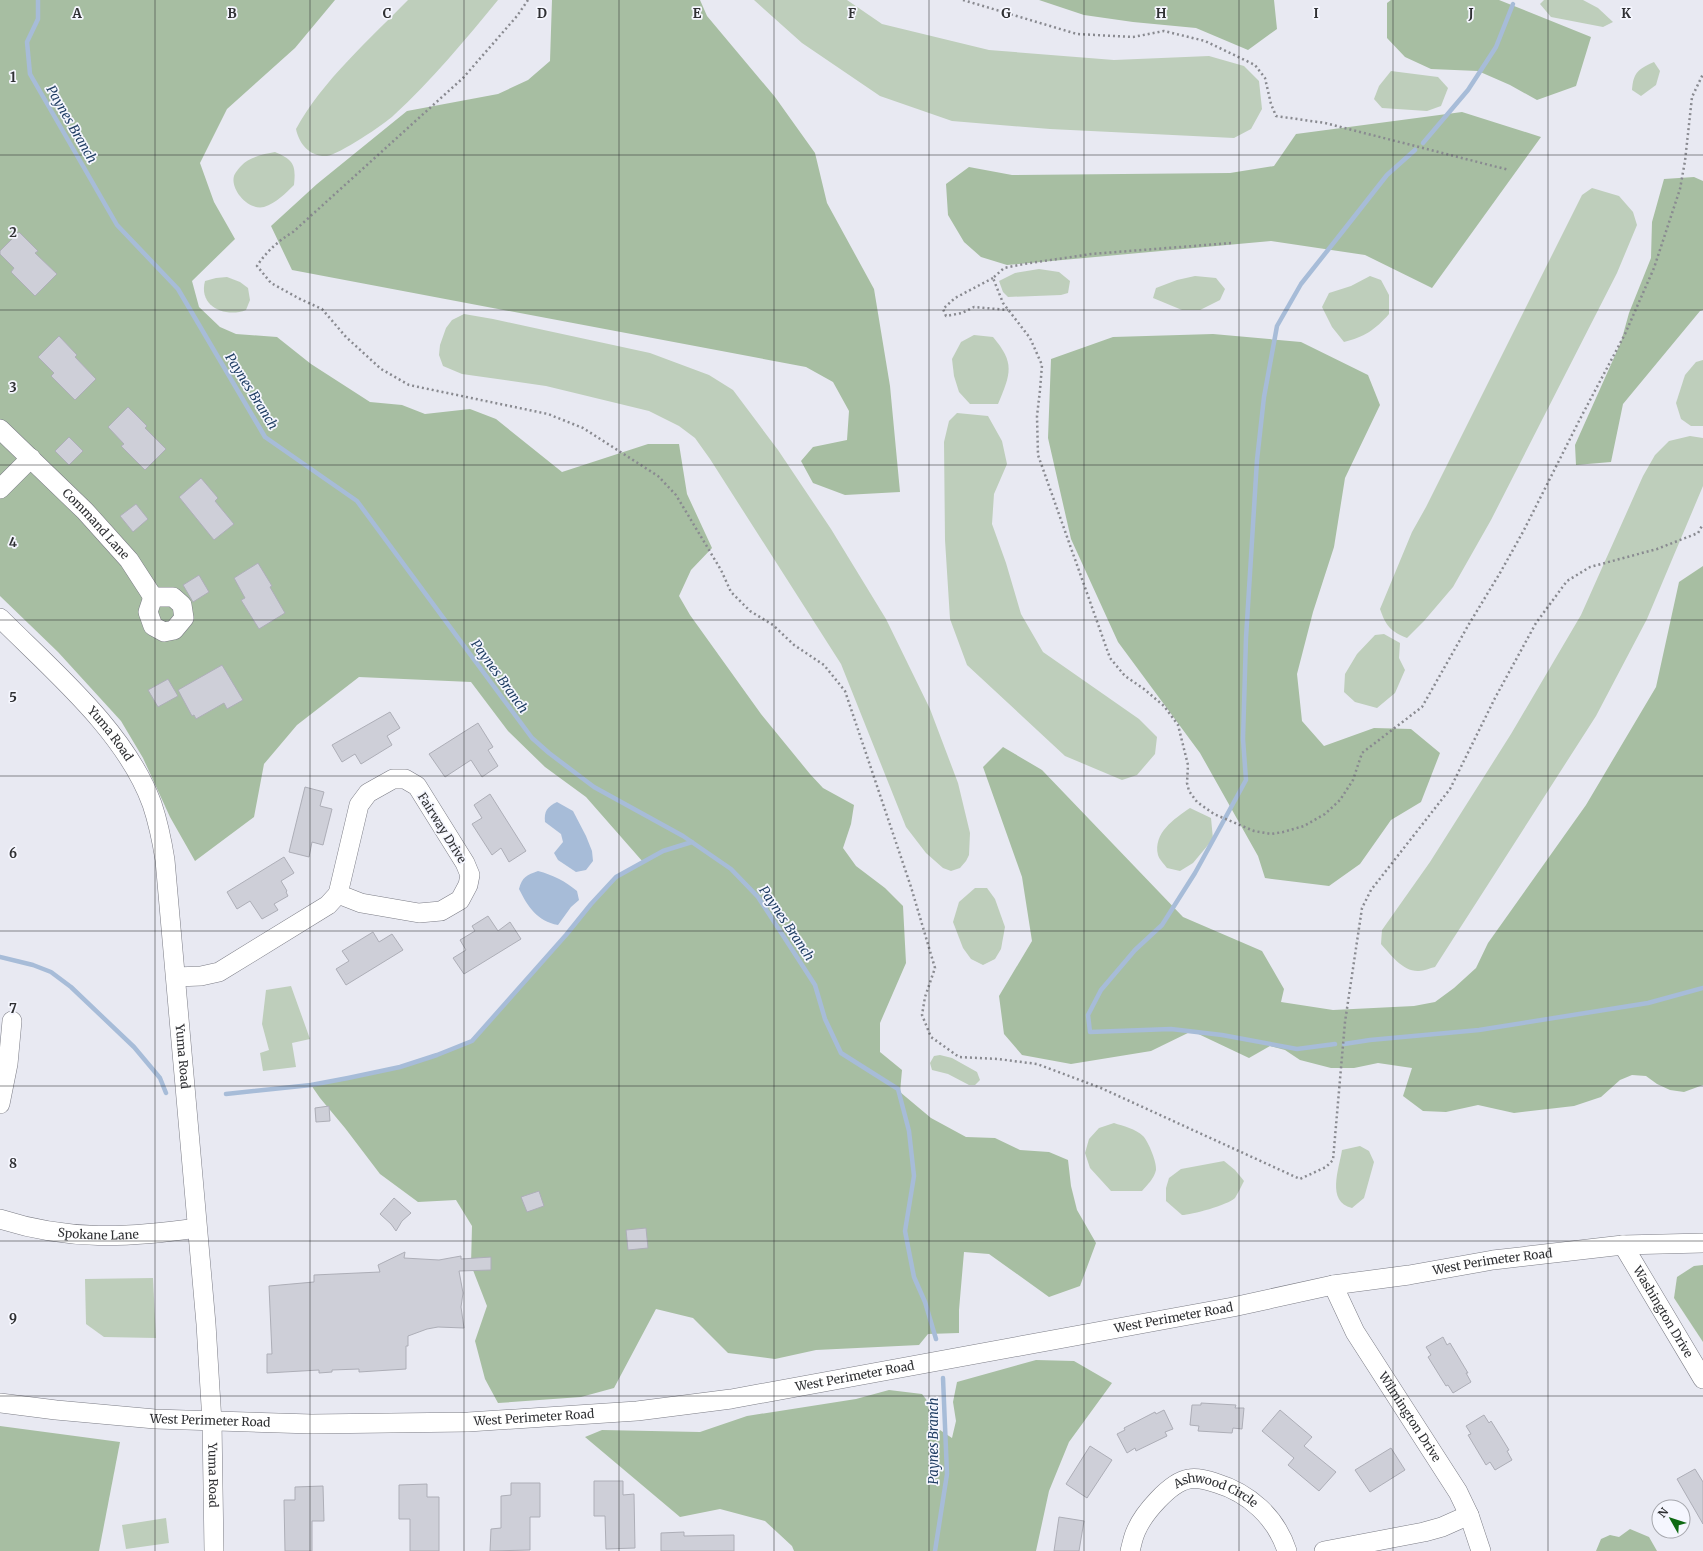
<svg xmlns="http://www.w3.org/2000/svg" width="1703" height="1551" font-family="Merriweather,serif">
<style>
.green{fill:#becebb}
.forest{fill:#a7bea2}
.water{fill:#a7bcd8}
.lines{fill:none;stroke-linecap:round;stroke-linejoin:round}
.stream{stroke:#a7bcd8;stroke-width:4.5}
.building{fill:#cecfd8;stroke:#adaeb7}
.minor-casing{stroke:#7c7d86;stroke-width:20}
.path{stroke:#898a90;stroke-width:2.5;stroke-dasharray:2 3;stroke-linecap:butt}
.minor{stroke:#fff;stroke-width:19}
.grid{fill:none;stroke:#2f3033;stroke-width:1;stroke-opacity:0.55}
.labels{text-anchor:middle;stroke-width:3.5;stroke-linejoin:round;paint-order:stroke}
.street-label{font-size:12px;fill:#2f3033;stroke:#f5f6fe}
.water-label{font-size:13px;font-style:italic;fill:#1f3d63;stroke:#f5f6fe}
.grid-label{font-size:13px;text-anchor:middle;font-weight:bold;fill:#2f3033;stroke:#f5f6fe;stroke-width:3.5;stroke-linejoin:round;paint-order:stroke}
</style>
<rect width="100%" height="100%" fill="#e8e9f2"/>
<g class="green">
<path d="M 408,0 L 498,0 C 466,39 431,81 394,115 C 385,124 338,155 327,156 C 310,157 299,144 296,129 C 322,81 370,39 408,0 Z"/>
<polygon points="754,0 847,0 882,24 989,50 1114,60 1209,56 1244,66 1259,81 1262,109 1251,129 1234,138 1050,129 952,121 880,96 802,43"/>
<polygon points="1544,0 1583,0 1598,8 1613,22 1603,27 1551,17 1540,4"/>
<path d="M 1654,62 L 1660,71 L 1656,85 L 1641,96 L 1632,90 C 1633,73 1638,69 1654,62 Z"/>
<polygon points="1391,71 1438,77 1448,88 1441,106 1427,111 1382,108 1374,99 1379,86"/>
<path d="M 275,152 C 294,160 296,165 294,185 C 286,193 276,203 264,207 C 249,211 230,190 234,176 C 235,173 239,168 241,166 C 249,157 264,154 275,152 Z"/>
<path d="M 1592,188 L 1619,196 L 1633,212 L 1637,225 L 1617,273 L 1491,520 L 1453,587 L 1424,621 L 1407,638 C 1390,631 1386,626 1380,609 L 1412,532 L 1426,507 L 1582,195 Z"/>
<polygon points="1039,269 1059,272 1070,281 1068,293 1061,295 1008,297 1003,292 999,281 1015,273"/>
<polygon points="1195,276 1216,278 1225,289 1220,300 1200,310 1182,310 1153,298 1156,288 1177,280"/>
<path d="M 1370,276 L 1381,280 L 1389,295 L 1389,314 C 1375,330 1364,337 1344,342 L 1332,327 L 1322,307 L 1329,293 L 1351,286 Z"/>
<path d="M 227,277 L 240,282 L 248,288 L 250,300 L 246,310 C 226,318 198,307 205,281 L 216,278 Z"/>
<polygon points="464,314 493,319 650,353 709,375 733,390 778,450 831,529 886,619 930,709 958,783 970,833 969,855 966,861 960,868 951,871 943,868 926,853 906,827 841,664 710,459 695,438 679,426 649,411 546,386 462,374 443,366 439,355 440,345 446,328 452,320"/>
<path d="M 974,335 L 993,337 C 1015,363 1011,373 998,404 L 970,404 L 959,392 L 954,376 L 952,359 L 961,342 Z"/>
<polygon points="1703,360 1703,426 1691,426 1681,419 1676,403 1685,375 1696,362"/>
<polygon points="957,413 988,416 1002,441 1007,464 994,494 992,524 1006,563 1021,614 1043,652 1139,719 1157,737 1155,754 1137,775 1122,780 1065,756 967,665 950,619 945,540 944,442 949,421"/>
<path d="M 1690,436 L 1703,438 L 1703,486 L 1647,619 L 1596,716 L 1435,967 C 1430,968 1424,971 1419,971 C 1403,972 1390,954 1381,944 L 1382,930 L 1430,862 L 1511,734 L 1581,615 L 1643,476 L 1655,455 L 1669,441 Z"/>
<polygon points="1384,634 1400,643 1399,658 1405,670 1395,693 1377,708 1355,702 1344,692 1345,674 1357,654 1375,635"/>
<path d="M 1190,808 L 1211,818 L 1213,839 L 1193,863 L 1180,871 L 1167,868 C 1164,864 1159,859 1158,855 C 1153,833 1174,819 1190,808 Z"/>
<polygon points="975,888 987,888 995,899 1005,927 1001,949 995,959 983,965 971,959 963,948 953,922 959,902"/>
<polygon points="291,986 310,1039 292,1043 296,1067 263,1071 260,1053 269,1050 262,1024 266,990"/>
<polygon points="940,1055 952,1058 977,1072 980,1080 975,1085 969,1085 948,1074 932,1070 930,1063 934,1056"/>
<path d="M 1114,1123 C 1123,1126 1136,1129 1143,1136 C 1148,1141 1157,1162 1156,1170 C 1154,1179 1147,1185 1142,1191 L 1111,1191 L 1090,1168 L 1085,1153 L 1089,1139 L 1099,1128 Z"/>
<path d="M 1360,1146 L 1369,1151 L 1374,1162 L 1364,1198 L 1352,1208 C 1326,1202 1339,1169 1342,1150 Z"/>
<path d="M 1224,1161 L 1235,1170 L 1244,1181 C 1241,1187 1238,1193 1235,1198 C 1228,1205 1191,1215 1182,1215 L 1166,1201 L 1166,1188 L 1169,1178 L 1181,1169 Z"/>
<polygon points="153,1278 156,1338 104,1337 86,1324 85,1279"/>
<polygon points="166,1518 169,1543 126,1549 122,1525"/>
</g>
<g class="forest">
<polygon points="0,0 335,0 295,48 227,109 200,163 214,202 235,239 192,281 199,307 220,327 236,334 277,337 311,364 370,402 402,405 425,414 470,409 496,419 562,472 648,444 679,444 687,494 712,548 691,570 679,596 690,615 761,714 810,774 823,788 854,805 851,824 843,848 856,866 885,888 903,906 906,963 880,1023 880,1052 902,1070 900,1092 931,1118 966,1137 995,1138 1020,1150 1049,1152 1068,1160 1071,1186 1077,1210 1096,1243 1080,1286 1049,1297 989,1254 964,1252 959,1310 959,1333 928,1334 919,1345 816,1350 775,1359 728,1353 693,1318 656,1309 614,1388 581,1397 498,1403 485,1379 475,1341 487,1306 471,1265 472,1226 456,1200 418,1202 380,1174 345,1128 320,1098 311,1085 400,1067 437,1055 472,1041 566,935 591,904 616,877 643,862 586,797 545,767 508,731 471,682 359,677 297,725 264,764 254,817 195,861 170,817 143,758 121,721 58,652 0,596"/>
<polygon points="552,0 700,0 707,16 775,97 815,153 827,203 874,289 890,386 900,492 845,495 813,483 801,461 813,447 847,440 849,411 833,382 806,367 292,270 271,226 317,184 407,111 498,94 528,80 550,61"/>
<polygon points="1039,0 1274,0 1277,29 1248,50 1196,28 1133,22 1084,15"/>
<polygon points="1391,0 1499,0 1591,37 1576,86 1537,100 1510,85 1478,71 1431,69 1405,57 1387,38 1387,3"/>
<polygon points="1462,112 1541,137 1432,288 1365,255 1271,241 1007,265 981,257 964,242 948,215 946,184 969,167 1012,175 1230,173 1274,166 1296,134"/>
<polygon points="1694,177 1703,181 1703,310 1700,311 1623,404 1611,462 1576,465 1575,445 1621,342 1629,313 1651,258 1652,222 1664,179"/>
<polygon points="1213,334 1301,342 1368,375 1380,405 1345,478 1334,547 1313,612 1297,674 1302,721 1324,746 1374,728 1411,729 1440,753 1421,802 1391,820 1360,864 1329,886 1265,878 1258,856 1200,753 1118,642 1071,539 1048,438 1051,359 1113,337"/>
<polygon points="1703,566 1703,1085 1684,1092 1670,1090 1657,1084 1646,1076 1632,1075 1620,1080 1601,1097 1574,1106 1514,1113 1478,1105 1446,1112 1423,1111 1403,1096 1412,1068 1378,1063 1354,1068 1331,1068 1300,1060 1285,1050 1270,1046 1249,1058 1192,1031 1151,1051 1071,1064 1022,1055 1004,1034 999,996 1032,941 1022,877 983,767 1003,747 1042,770 1183,917 1262,951 1284,989 1281,1002 1333,1010 1414,1006 1435,1002 1454,988 1476,968 1488,943 1586,805 1656,687 1679,582"/>
<polygon points="1703,1265 1703,1342 1674,1298 1677,1277 1694,1266"/>
<polygon points="1036,1360 1074,1361 1112,1383 1069,1442 1049,1491 1036,1551 794,1551 792,1546 765,1521 720,1509 680,1517 585,1437 602,1430 700,1432 747,1416 856,1399 889,1390 922,1394 932,1407 937,1428 952,1438 956,1421 953,1402 957,1382"/>
<polygon points="0,1426 120,1442 99,1551 0,1551"/>
<polygon points="1630,1529 1649,1537 1657,1551 1596,1551 1601,1539 1610,1535 1619,1537"/>
</g>
<g class="water">
<path d="M 557,802 L 573,811 L 586,836 L 592,851 L 593,861 L 586,870 L 576,872 L 558,860 L 554,853 L 563,842 L 561,834 L 545,822 C 544,811 547,807 557,802 Z"/>
<path d="M 538,871 C 553,875 565,881 577,891 L 579,900 L 571,907 L 558,925 C 537,921 528,907 519,889 C 522,877 527,875 538,871 Z"/>
</g>
<g class="lines">
<g class="stream">
<polyline points="38,0 38,19 27,42 30,74 117,225 178,289 265,437 357,501 532,738 549,753 594,787 683,836 731,869 758,897 815,985 825,1019 841,1053 898,1089 909,1131 914,1176 905,1231 914,1277 925,1302 936,1339"/>
<polyline points="1423,143 1468,90 1496,47 1513,4"/>
<polyline points="0,957 33,965 51,972 71,987 134,1047 160,1078 166,1093"/>
<polyline points="1335,1044 1297,1049 1222,1035 1171,1029 1090,1032 1088,1015 1101,990 1135,950 1162,925 1195,873 1246,780 1243,739 1246,638 1257,460 1264,397 1277,326 1301,284 1343,231 1387,175 1415,150"/>
<polyline points="1344,1044 1370,1040 1479,1030 1648,1003 1703,988"/>
<polyline points="226,1094 311,1085 348,1078 400,1067 437,1055 472,1041 566,935 591,904 616,877 663,851 692,842"/>
<polyline points="935,1551 947,1474 943,1378"/>
</g>
</g>
<g class="building">
<polygon points="19,232 38,251 35,253 57,274 35,296 11,272 14,268 0,254 0,251"/>
<polygon points="59,336 77,355 75,357 96,379 75,400 51,376 54,373 38,357"/>
<polygon points="128,407 147,426 145,428 166,449 145,470 121,446 124,444 108,427"/>
<polygon points="69,437 83,451 69,465 55,451"/>
<polygon points="201,478 218,498 215,501 234,524 214,540 179,497"/>
<polygon points="136,504 148,519 133,532 120,516"/>
<polygon points="258,563 272,586 270,587 285,613 259,629 241,600 245,598 234,578"/>
<polygon points="199,575 209,592 193,602 183,585"/>
<polygon points="222,665 243,700 227,709 224,703 196,719 194,715 192,716 178,690"/>
<polygon points="168,679 178,696 158,707 148,690"/>
<polygon points="390,712 400,728 387,736 392,745 361,764 355,754 342,762 332,745"/>
<polygon points="478,723 493,747 488,750 498,766 482,777 471,760 445,777 429,754"/>
<polygon points="305,787 324,792 320,806 332,809 323,845 312,842 309,857 289,852"/>
<polygon points="490,794 526,851 509,862 501,848 492,855 472,824 482,818 474,805"/>
<polygon points="284,857 294,873 281,881 287,891 286,892 288,896 274,904 278,910 262,919 250,901 237,909 227,892"/>
<polygon points="488,916 498,931 510,922 521,939 464,974 453,958 466,950 460,940 475,931 472,926"/>
<polygon points="373,932 379,942 392,934 403,950 346,985 336,969 349,961 342,951"/>
<polygon points="329,1106 330,1121 316,1122 315,1108"/>
<polygon points="539,1191 544,1206 527,1212 521,1197"/>
<polygon points="394,1198 411,1213 402,1221 396,1231 391,1224 380,1214"/>
<polygon points="646,1228 648,1248 628,1250 626,1230"/>
<polygon points="405,1252 404,1258 439,1260 461,1256 461,1259 491,1257 491,1270 459,1271 463,1293 461,1307 464,1328 438,1327 427,1329 408,1336 408,1346 406,1346 406,1369 359,1372 359,1369 332,1370 332,1372 319,1373 319,1370 267,1373 267,1354 272,1354 269,1286 314,1282 314,1275 380,1272 378,1265"/>
<polygon points="1443,1337 1447,1345 1450,1343 1468,1373 1466,1373 1471,1382 1453,1393 1448,1385 1446,1386 1428,1357 1431,1355 1426,1347"/>
<polygon points="1201,1403 1236,1405 1235,1408 1244,1408 1242,1429 1233,1428 1232,1433 1198,1431 1199,1426 1190,1425 1192,1405 1201,1405"/>
<polygon points="1164,1410 1173,1429 1165,1432 1167,1436 1136,1451 1135,1448 1127,1453 1117,1434 1125,1430 1124,1428 1155,1412 1156,1414"/>
<polygon points="1280,1410 1312,1437 1304,1446 1336,1472 1319,1491 1288,1465 1294,1458 1262,1431"/>
<polygon points="1484,1415 1489,1423 1491,1421 1501,1437 1509,1450 1507,1451 1512,1460 1495,1470 1490,1462 1486,1465 1468,1435 1471,1434 1466,1426"/>
<polygon points="1090,1446 1112,1460 1087,1498 1066,1484"/>
<polygon points="1391,1448 1405,1470 1370,1492 1355,1470"/>
<polygon points="1695,1469 1703,1482 1703,1524 1677,1479"/>
<polygon points="594,1481 623,1481 623,1495 634,1494 635,1548 606,1549 605,1516 594,1516"/>
<polygon points="511,1483 540,1483 540,1517 530,1517 530,1550 490,1551 491,1529 501,1528 501,1496 511,1495"/>
<polygon points="427,1484 427,1497 439,1497 439,1551 410,1551 410,1519 399,1519 399,1485"/>
<polygon points="323,1486 324,1521 312,1521 312,1551 285,1551 284,1500 295,1500 295,1487"/>
<polygon points="1059,1517 1084,1521 1079,1551 1054,1551"/>
<polygon points="684,1532 684,1536 734,1535 734,1551 661,1551 661,1533"/>
</g>
<g class="lines">
<defs>
<g id="minor">
<path id="s1" d="M 0,429 L 85,511 L 129,560 L 153,597"/>
<polyline points="0,489 31,458"/>
<polygon points="153,597 173,597 182,605 184,618 174,630 164,632 153,626 148,612"/>
<path id="s2" d="M 0,618 C 53,671 126,732 152,804 C 158,822 162,841 165,860 L 206,1324 L 212,1422 L 214,1551"/>
<polygon points="393,779 405,779 417,786 465,863 470,875 468,885 460,900 441,911 419,913 361,903 338,894 359,805 368,793"/>
<polyline points="176,977 201,976 219,972 328,905 338,894"/>
<polyline points="0,1104 8,1064 12,1021"/>
<path id="s3" d="M 0,1219 C 68,1241 128,1238 197,1228"/>
<path id="s4" d="M 1623,1245 L 1703,1379"/>
<path id="s5" d="M 1333,1285 L 1355,1332 L 1458,1492 L 1469,1515 L 1481,1551"/>
<path id="s6" d="M 0,1403 L 56,1410 L 155,1419 L 312,1424 L 468,1422 L 637,1411 L 731,1399 L 1233,1307 L 1333,1285 L 1409,1275 L 1493,1260 L 1623,1245 L 1703,1243"/>
<path id="s7" d="M 1130,1551 C 1132,1544 1133,1537 1136,1531 C 1143,1514 1170,1482 1189,1479 C 1197,1477 1207,1480 1216,1483 C 1249,1493 1276,1517 1287,1551"/>
<polyline points="1324,1551 1424,1532 1442,1527 1469,1515"/>
</g>
</defs>
<use href="#minor" class="minor-casing"/>
<g class="path">
<path d="M 528,0 L 517,16 L 463,78 L 293,232 C 278,241 266,252 257,266 L 271,283 L 300,299 L 322,309 L 346,337 L 381,369 L 409,385 L 548,414 L 583,428 L 658,476 L 676,495 L 721,570 L 731,592 L 750,611 L 773,625 L 794,645 L 824,665 L 845,691 L 911,887 L 935,968 L 925,997 L 922,1015 L 931,1037 L 959,1057 L 998,1059 L 1037,1064 L 1101,1088 L 1300,1179 L 1326,1167 L 1333,1160 L 1345,1022 L 1362,908 L 1371,890 L 1450,789 L 1495,698 L 1536,623 L 1567,581 L 1590,567 L 1657,549 L 1698,533 L 1703,524"/>
<polyline points="963,0 1077,34 1133,37 1164,31 1205,41 1255,65 1265,78 1271,104 1276,116 1325,123 1509,170"/>
<polyline points="1231,243 1091,254 1024,264 1004,268 993,278 1003,303 1030,338 1042,365 1040,390 1037,416 1038,455 1110,658 1125,676 1144,689 1164,706 1178,725 1188,765 1187,783 1189,791 1197,802 1214,814 1254,831 1271,834 1283,832 1304,826 1325,814 1340,800 1353,780 1362,753 1422,707 1469,624 1500,573 1524,530 1580,419 1625,334 1654,268 1680,189 1685,161 1692,97 1703,74"/>
<polyline points="993,278 955,298 943,309 946,316 962,313 974,307 1008,310"/>
</g>
<use href="#minor" class="minor"/>
</g>
<path class="grid" d="M 155,0 L 155,1551M 310,0 L 310,1551M 464,0 L 464,1551M 619,0 L 619,1551M 774,0 L 774,1551M 929,0 L 929,1551M 1084,0 L 1084,1551M 1239,0 L 1239,1551M 1393,0 L 1393,1551M 1548,0 L 1548,1551M 0,155 L 1703,155M 0,310 L 1703,310M 0,465 L 1703,465M 0,620 L 1703,620M 0,776 L 1703,776M 0,931 L 1703,931M 0,1086 L 1703,1086M 0,1241 L 1703,1241M 0,1396 L 1703,1396"/>
<g class="labels">
<g class="street-label">
<text dy="4" stroke="none"><textPath href="#s1" startOffset="135">Command Lane</textPath></text>
<text dy="4" stroke="none"><textPath href="#s2" startOffset="160">Yuma Road</textPath></text>
<text transform="translate(442 828) rotate(58)" y="4">Fairway Drive</text>
<text dy="4" stroke="none"><textPath href="#s2" startOffset="497">Yuma Road</textPath></text>
<text dy="4" stroke="none"><textPath href="#s3" startOffset="100">Spokane Lane</textPath></text>
<text dy="4" stroke="none"><textPath href="#s6" startOffset="1507">West Perimeter Road</textPath></text>
<text dy="4" stroke="none"><textPath href="#s4" startOffset="78">Washington Drive</textPath></text>
<text dy="4" stroke="none"><textPath href="#s6" startOffset="1183">West Perimeter Road</textPath></text>
<text dy="4" stroke="none"><textPath href="#s6" startOffset="859">West Perimeter Road</textPath></text>
<text dy="4" stroke="none"><textPath href="#s5" startOffset="153">Wilmington Drive</textPath></text>
<text dy="4" stroke="none"><textPath href="#s6" startOffset="535">West Perimeter Road</textPath></text>
<text dy="4" stroke="none"><textPath href="#s6" startOffset="211">West Perimeter Road</textPath></text>
<text dy="4" stroke="none"><textPath href="#s2" startOffset="917">Yuma Road</textPath></text>
<text dy="4" stroke="none"><textPath href="#s7" startOffset="126">Ashwood Circle</textPath></text>
</g>
<g class="water-label">
<text transform="translate(72 124) rotate(60)" y="5">Paynes Branch</text>
<text transform="translate(252 391) rotate(58)" y="5">Paynes Branch</text>
<text transform="translate(500 676) rotate(54)" y="5">Paynes Branch</text>
<text transform="translate(787 923) rotate(56)" y="5">Paynes Branch</text>
<text transform="translate(933 1441) rotate(-90)" y="5">Paynes Branch</text>
</g>
</g>
<g class="grid-label">
<text x="77" y="18">A</text>
<text x="232" y="18">B</text>
<text x="387" y="18">C</text>
<text x="542" y="18">D</text>
<text x="697" y="18">E</text>
<text x="852" y="18">F</text>
<text x="1006" y="18">G</text>
<text x="1161" y="18">H</text>
<text x="1316" y="18">I</text>
<text x="1471" y="18">J</text>
<text x="1626" y="18">K</text>
<text x="13" y="82">1</text>
<text x="13" y="237">2</text>
<text x="13" y="392">3</text>
<text x="13" y="547">4</text>
<text x="13" y="702">5</text>
<text x="13" y="858">6</text>
<text x="13" y="1013">7</text>
<text x="13" y="1168">8</text>
<text x="13" y="1323">9</text>
</g>
<g transform="translate(1671 1519) rotate(309)"><circle r="19" fill="#f5f6fe" stroke="#a6a7ad"/>
<path d="M0-3L7 15L0 10L-7 15Z" fill="#0e6912"/>
<text y="-6" font-size="11" font-weight="bold" text-anchor="middle" fill="#2f3033">N</text>
</g>
</svg>
